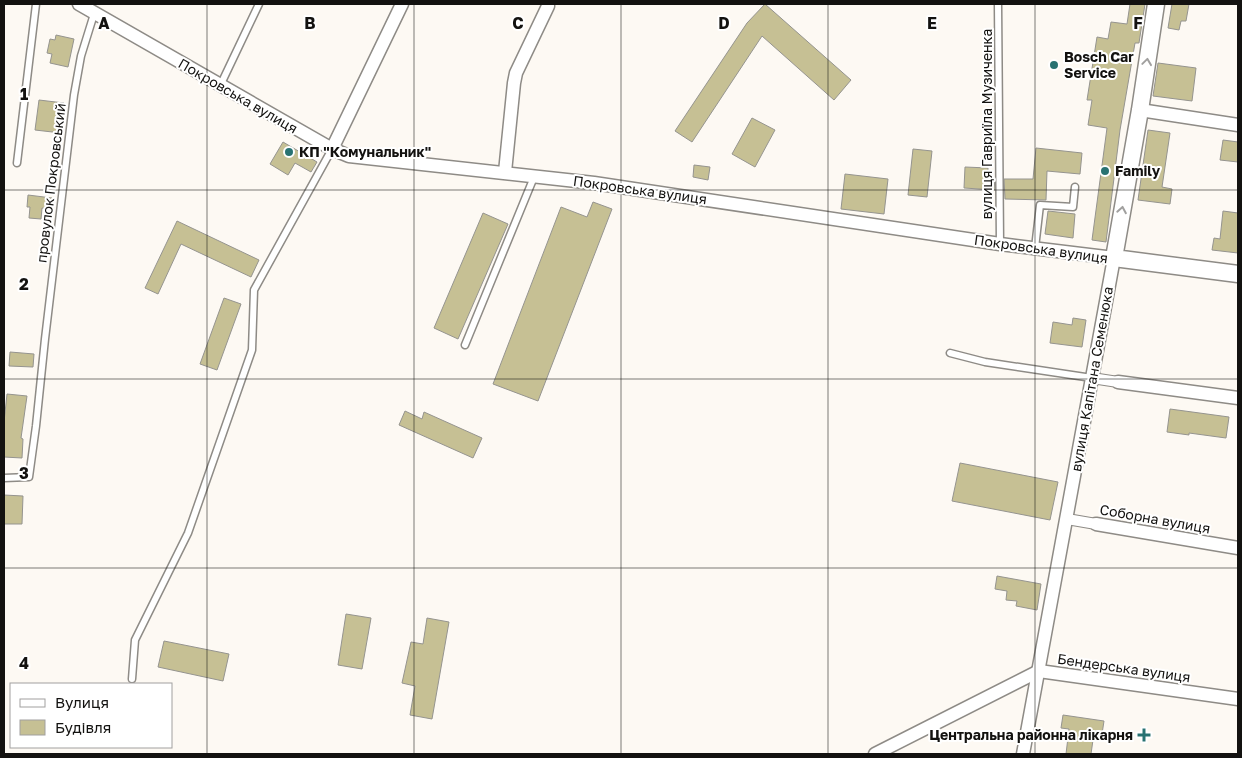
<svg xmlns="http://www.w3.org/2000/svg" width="1242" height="758" font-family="'Golos Text',sans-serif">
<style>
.building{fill:#c6c094;stroke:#95948f}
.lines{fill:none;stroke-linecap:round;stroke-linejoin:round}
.service-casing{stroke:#8e8b86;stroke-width:9}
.pedestrian-casing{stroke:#8e8b86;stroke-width:12}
.minor-casing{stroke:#8e8b86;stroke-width:15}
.tertiary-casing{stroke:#8e8b86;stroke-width:19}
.service{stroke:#fff;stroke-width:6}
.pedestrian{stroke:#fff;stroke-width:10}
.minor{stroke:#fff;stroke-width:12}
.tertiary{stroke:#fff;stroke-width:16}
.oneway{stroke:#a1a09f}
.grid{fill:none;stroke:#131210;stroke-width:1;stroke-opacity:0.55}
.poi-dot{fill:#287272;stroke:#fff;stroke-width:2}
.labels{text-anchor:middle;stroke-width:4;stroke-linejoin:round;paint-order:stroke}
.poi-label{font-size:14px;font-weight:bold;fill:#131210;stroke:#fff;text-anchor:start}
.street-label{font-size:14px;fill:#131210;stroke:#fff}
.grid-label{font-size:16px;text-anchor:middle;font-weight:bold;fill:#131210;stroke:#fff;stroke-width:4;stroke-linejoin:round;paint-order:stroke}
</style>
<rect width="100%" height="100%" fill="#fdf9f3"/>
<g class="building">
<polygon points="765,4 851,80 834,100 762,36 692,142 675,131 747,23"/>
<polygon points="1130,4 1145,4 1139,43 1135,43 1120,130 1106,242 1092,240 1107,128 1088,125 1092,100 1087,100 1097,37 1108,39 1111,22 1127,24"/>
<polygon points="1172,4 1189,4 1186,21 1181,21 1179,30 1168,28"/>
<polygon points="56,35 74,39 68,67 50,63 52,54 47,53 50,39 55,40"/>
<polygon points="1158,63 1196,68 1192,101 1153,96"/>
<polygon points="39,100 64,103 61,133 35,130"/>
<polygon points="752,118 775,130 755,167 732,154"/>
<polygon points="1148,130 1170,133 1162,187 1172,189 1170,204 1138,200"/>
<polygon points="1223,140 1238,142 1238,162 1220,160"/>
<polygon points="283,142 317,162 311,172 295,163 288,175 270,164"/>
<polygon points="1036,148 1082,153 1080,174 1047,171 1046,200 1005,199 1004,179 1033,179"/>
<polygon points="913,149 932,151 927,197 908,195"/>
<polygon points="694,165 710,167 708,180 693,177"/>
<polygon points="965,167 988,168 988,178 994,178 995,190 964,188"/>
<polygon points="845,174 888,179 884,214 841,209"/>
<polygon points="28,195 52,198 51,209 42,208 41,219 29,218 30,207 27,207"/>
<polygon points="593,202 612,209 538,401 493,384 561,207 587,217"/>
<polygon points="1048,211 1075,214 1073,238 1045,234"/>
<polygon points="1223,211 1238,213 1238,253 1212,250 1214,238 1220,239"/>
<polygon points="483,213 508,224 458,339 434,328"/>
<polygon points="177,221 259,260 251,277 181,244 158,294 145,288"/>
<polygon points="224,298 241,304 217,370 200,364"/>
<polygon points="1073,318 1086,320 1082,347 1050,343 1053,322 1072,325"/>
<polygon points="10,352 34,354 33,367 9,366"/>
<polygon points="7,394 27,396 21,438 23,439 22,458 4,457 4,422"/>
<polygon points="1170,409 1229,417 1226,438 1189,433 1189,435 1167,432"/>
<polygon points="405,411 422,419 424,412 482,438 473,458 399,425"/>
<polygon points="960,463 1058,482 1050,520 952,501"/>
<polygon points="4,495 23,496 22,524 4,524"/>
<polygon points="997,576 1041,584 1037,610 1016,606 1017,601 1006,600 1007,591 995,589"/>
<polygon points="346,614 371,618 362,669 338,665"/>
<polygon points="427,618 449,622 432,719 410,715 415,686 402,683 411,642 423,644"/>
<polygon points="164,641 229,654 223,681 158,667"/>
<polygon points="1063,715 1104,721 1102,734 1094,733 1091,754 1066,754 1069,729 1061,728"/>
</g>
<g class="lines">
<defs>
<g id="service">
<polyline points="998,4 1000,244"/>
<polyline points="220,86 259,4"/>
<polyline points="17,163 36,4"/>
<polyline points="1035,248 1040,205 1073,207 1075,187"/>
<polyline points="465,345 534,177"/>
<polyline points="950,353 985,362 1092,378"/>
<polyline points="4,478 29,477 36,426 45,339 74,95 81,56 94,14"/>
<polyline points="132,679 135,640 188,533 252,350 254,290 332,149"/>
</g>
<g id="pedestrian">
<polyline points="1092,378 1118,382"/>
<polyline points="1067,519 1096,524"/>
</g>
<g id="minor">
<polyline points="79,4 332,149 349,156 594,183 1000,244 1114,258 1023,754"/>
<polyline points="1140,110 1238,125"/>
<polyline points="332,149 402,4"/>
<polyline points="505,172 514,83 516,73 548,6"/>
<polyline points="1118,382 1238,398"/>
<polyline points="1096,524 1238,548"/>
<polyline points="875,754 1039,671 1238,699"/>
</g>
<polyline id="tertiary" points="1156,4 1140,110 1114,258 1238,274"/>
</defs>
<use href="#service" class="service-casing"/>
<use href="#pedestrian" class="pedestrian-casing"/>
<use href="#minor" class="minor-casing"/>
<use href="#tertiary" class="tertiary-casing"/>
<use href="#service" class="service"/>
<use href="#pedestrian" class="pedestrian"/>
<use href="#minor" class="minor"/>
<use href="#tertiary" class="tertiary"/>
</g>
<defs><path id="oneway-chevron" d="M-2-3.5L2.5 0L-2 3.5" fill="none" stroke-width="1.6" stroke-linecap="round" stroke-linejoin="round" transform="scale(1.25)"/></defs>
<g class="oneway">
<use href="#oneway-chevron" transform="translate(1147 62) rotate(-82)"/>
<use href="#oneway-chevron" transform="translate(1122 210) rotate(-80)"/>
</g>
<path class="grid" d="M 207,4 L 207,754M 414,4 L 414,754M 621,4 L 621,754M 828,4 L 828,754M 1035,4 L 1035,754M 4,190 L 1238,190M 4,379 L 1238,379M 4,568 L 1238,568"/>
<g class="poi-dot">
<circle cx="1054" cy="65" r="5"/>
<circle cx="289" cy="152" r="5"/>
<circle cx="1105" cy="171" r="5"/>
<path d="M1141.5 727.5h5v5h5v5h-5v5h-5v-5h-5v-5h5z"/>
</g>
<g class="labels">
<g class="poi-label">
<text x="1064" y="62">Bosch Car<tspan x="1064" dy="16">Service</tspan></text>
<text x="299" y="157">КП "Комунальник"</text>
<text x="1115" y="176">Family</text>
<text x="1133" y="740" text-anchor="end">Центральна районна лікарня</text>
</g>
<g class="street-label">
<text transform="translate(238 96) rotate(30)" y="5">Покровська вулиця</text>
<text transform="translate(987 124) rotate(-90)" y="5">вулиця Гавриїла Музиченка</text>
<text transform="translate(51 183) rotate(-83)" y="5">провулок Покровський</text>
<text transform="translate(640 190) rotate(8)" y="5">Покровська вулиця</text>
<text transform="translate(1041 249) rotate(8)" y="5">Покровська вулиця</text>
<text transform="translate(1092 379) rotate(-80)" y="5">вулиця Капітана Семенюка</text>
<text transform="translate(1155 519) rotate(10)" y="5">Соборна вулиця</text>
<text transform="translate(1124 668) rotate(8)" y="5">Бендерська вулиця</text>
</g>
</g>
<g class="grid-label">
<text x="104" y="29">A</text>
<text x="310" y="29">B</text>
<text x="518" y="29">C</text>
<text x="724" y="29">D</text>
<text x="932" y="29">E</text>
<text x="1138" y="29">F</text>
<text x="24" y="100">1</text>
<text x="24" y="290">2</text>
<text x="24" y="479">3</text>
<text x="24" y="669">4</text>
</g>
<rect width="1242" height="758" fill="none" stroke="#131210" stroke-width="10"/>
<rect x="10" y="683" width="162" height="65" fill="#ffffff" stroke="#a1a09f"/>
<rect x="20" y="699" width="25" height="8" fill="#ffffff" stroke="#a1a09f"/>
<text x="55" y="708" font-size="15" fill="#131210">Вулиця</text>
<rect x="20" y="720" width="25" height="15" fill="#c6c094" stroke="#a1a09f"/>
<text x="55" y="733" font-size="15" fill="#131210">Будівля</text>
</svg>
